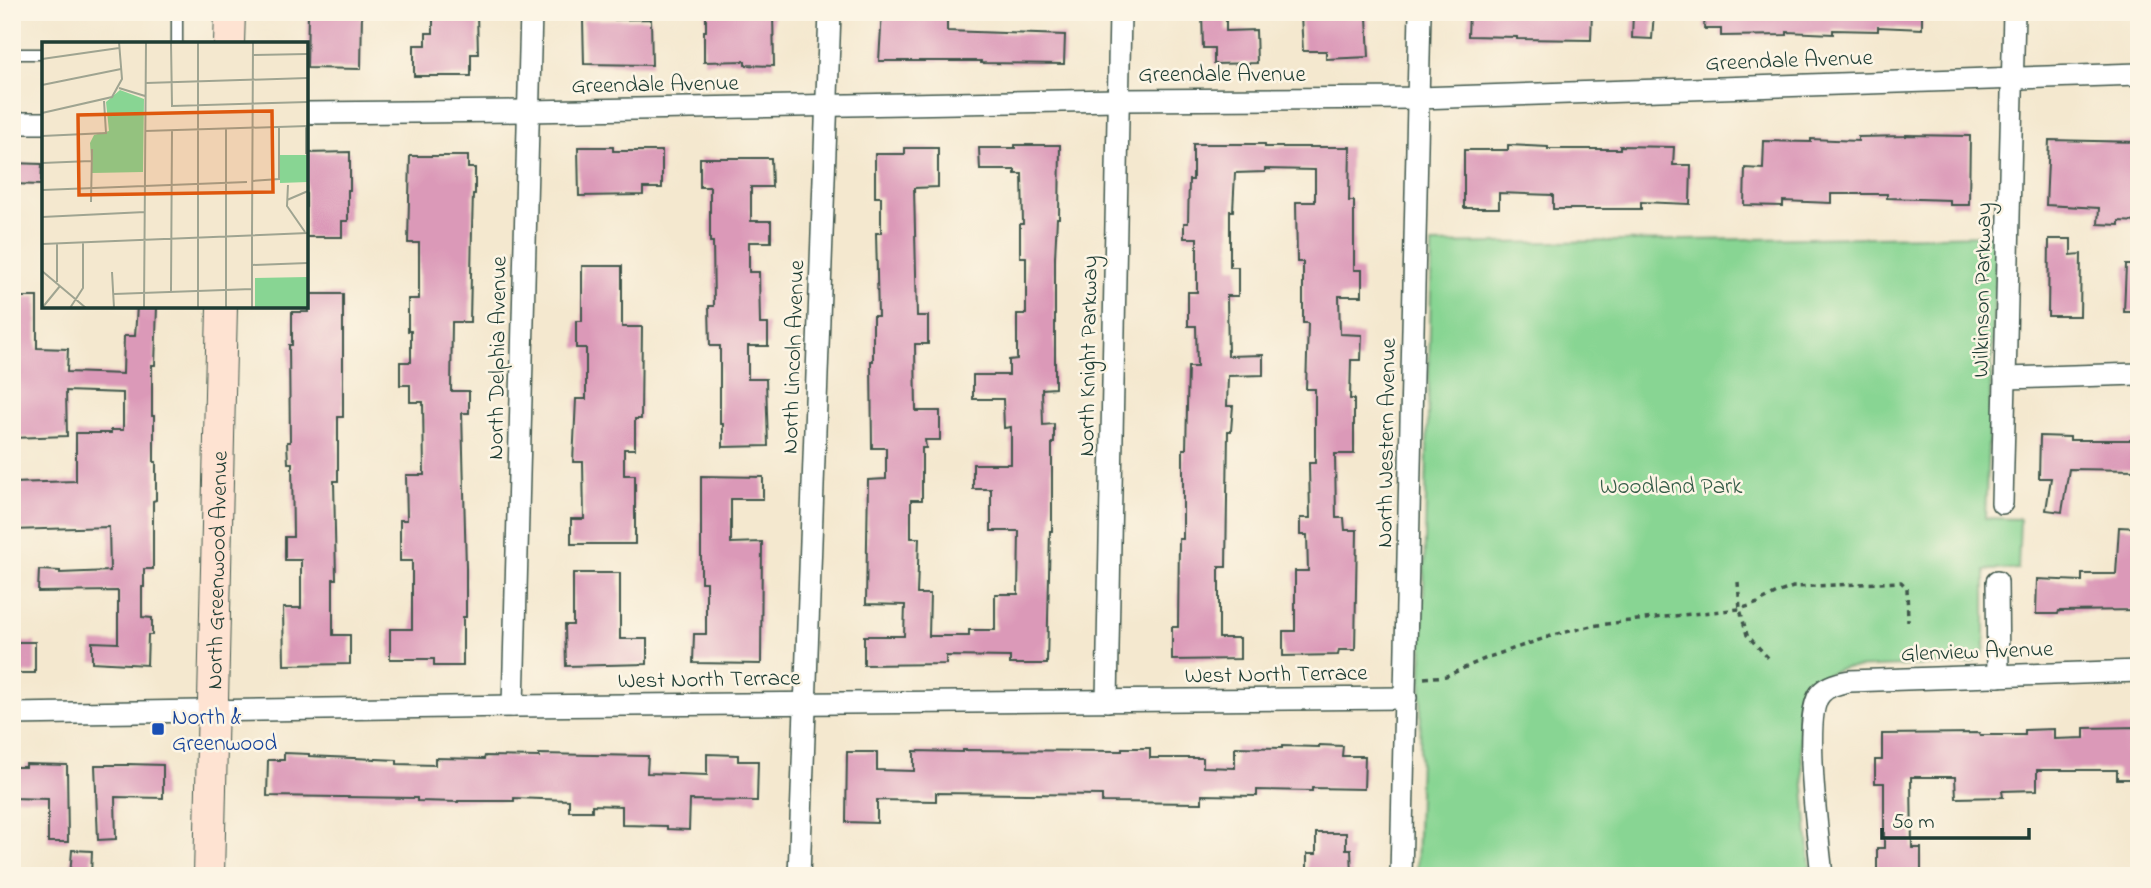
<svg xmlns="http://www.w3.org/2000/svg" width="2151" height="888" font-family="'Indie Flower',sans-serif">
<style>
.green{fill:#88d593;stroke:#548964;stroke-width:2}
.building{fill:#db99b8}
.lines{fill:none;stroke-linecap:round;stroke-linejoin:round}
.lane-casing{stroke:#3f574b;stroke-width:13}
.street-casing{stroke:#3f574b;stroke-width:24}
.secondary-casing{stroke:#3f574b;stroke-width:32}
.path{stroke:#3f574b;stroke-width:3.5;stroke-dasharray:5 5;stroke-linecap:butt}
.lane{stroke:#fff;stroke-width:10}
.street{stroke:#fff;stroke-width:21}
.secondary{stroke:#fee3d2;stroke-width:30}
.transit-dot{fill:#1a4fb4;stroke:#fcf5e5;stroke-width:2.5}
.labels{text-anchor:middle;stroke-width:5;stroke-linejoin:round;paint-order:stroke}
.street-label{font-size:23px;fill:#1f3d34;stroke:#fcf5e5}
.park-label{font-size:23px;fill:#345b47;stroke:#fcf5e5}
.transit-label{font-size:23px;fill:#164399;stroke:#fcf5e5;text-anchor:start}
.inset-road{fill:none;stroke:#9fa491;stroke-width:2}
.view{fill:#de580e;fill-opacity:0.15;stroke:#de580e;stroke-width:3.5}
.inset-edge{fill:none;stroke:#1f3d34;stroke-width:3.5}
</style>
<rect width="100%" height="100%" fill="#fcf5e5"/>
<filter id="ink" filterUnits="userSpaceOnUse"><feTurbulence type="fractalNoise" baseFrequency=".0143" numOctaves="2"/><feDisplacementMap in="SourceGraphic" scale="14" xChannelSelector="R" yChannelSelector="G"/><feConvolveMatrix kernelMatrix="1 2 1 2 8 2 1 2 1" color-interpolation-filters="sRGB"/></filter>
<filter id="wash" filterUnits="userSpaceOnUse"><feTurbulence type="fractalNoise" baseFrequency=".00686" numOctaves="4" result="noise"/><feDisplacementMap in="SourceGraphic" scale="28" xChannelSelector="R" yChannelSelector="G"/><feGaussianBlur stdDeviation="1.57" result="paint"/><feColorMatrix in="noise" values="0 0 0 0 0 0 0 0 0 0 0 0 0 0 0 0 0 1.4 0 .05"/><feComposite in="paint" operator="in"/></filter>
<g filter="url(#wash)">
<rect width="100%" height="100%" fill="#f4e8cf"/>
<path class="green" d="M 1997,235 L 1985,518 L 2020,519 L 2018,569 L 1985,570 L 1985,646 C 1983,657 1977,662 1967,664 L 1845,668 C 1821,673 1805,686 1798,710 L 1811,876 L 1417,876 L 1432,244 Z"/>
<g id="blocks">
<g class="building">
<polygon points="308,12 362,12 361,69 307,68"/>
<polygon points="433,12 477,12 478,54 471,54 471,76 414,76 414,45 426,45 426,33 433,33"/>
<polygon points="706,12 773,12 774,66 745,65 745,61 704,62 704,31 706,31"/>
<polygon points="882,12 947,12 947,31 1065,35 1064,64 981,63 981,61 879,61"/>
<polygon points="1202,12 1226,12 1226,31 1256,30 1257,63 1214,64 1214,48 1203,48"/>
<polygon points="1469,12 1592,12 1591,40 1517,39 1517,37 1468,36"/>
<polygon points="1633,12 1654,12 1652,39 1632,38"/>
<polygon points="1705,12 1922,12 1922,29 1878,27 1878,31 1833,30 1833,34 1787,32 1787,35 1721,36 1721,29 1704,29"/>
<polygon points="1327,15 1327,17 1367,17 1369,57 1326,59 1326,51 1303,51 1301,16"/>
<polygon points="651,19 652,65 584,64 583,20"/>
<polygon points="1906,135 1970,136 1969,205 1950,205 1950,200 1887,198 1887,194 1831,194 1831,203 1783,201 1783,206 1744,205 1745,168 1763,169 1764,141 1811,142 1811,139 1858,141 1858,137 1906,136"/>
<polygon points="2049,140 2139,142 2139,222 2119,221 2119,225 2098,224 2099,208 2046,205"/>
<polygon points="1193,144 1265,144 1265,147 1350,147 1349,201 1354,201 1354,270 1362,270 1362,296 1339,296 1340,334 1362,335 1361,360 1351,360 1350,399 1354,399 1354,454 1335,454 1336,518 1344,518 1345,530 1357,530 1355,650 1339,650 1338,655 1283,656 1283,631 1295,631 1295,571 1308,571 1307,535 1300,535 1300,518 1310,518 1309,463 1315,463 1315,389 1306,389 1308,323 1303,323 1303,262 1297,262 1296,202 1315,202 1315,170 1265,169 1265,172 1235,173 1233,211 1230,211 1230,267 1238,267 1238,296 1227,296 1228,356 1263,355 1263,375 1228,376 1227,406 1233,406 1231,431 1228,431 1226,567 1219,567 1219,638 1240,638 1240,659 1172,660 1172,627 1178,627 1179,539 1183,539 1183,449 1186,449 1188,367 1197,367 1196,326 1188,326 1188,292 1197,292 1197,238 1184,238 1184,223 1188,223 1189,180 1193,180"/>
<polygon points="1015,145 1060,145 1059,218 1057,218 1055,257 1055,388 1042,389 1043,425 1054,424 1054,443 1052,443 1052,531 1050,531 1047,664 1010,664 1010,657 946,656 946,664 864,665 864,636 904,636 905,605 866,604 868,480 886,479 886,448 872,448 871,361 873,361 873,316 878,316 876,233 881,233 881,197 875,197 875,154 905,154 905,148 938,148 938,187 914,188 917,316 928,316 928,344 915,344 916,411 940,411 940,440 925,440 926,448 922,448 922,500 911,500 911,538 919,538 917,594 930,594 929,636 969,636 969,630 995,630 995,594 1018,594 1019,531 991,531 991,489 973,489 973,464 1011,464 1011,427 1004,428 1003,399 973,399 973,375 1009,375 1009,360 1017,359 1017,314 1026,314 1026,257 1020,257 1020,224 1023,224 1022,174 1015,174 1015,170 980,170 979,148 1015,148"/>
<polygon points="1508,145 1548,147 1548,149 1620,149 1620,146 1674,147 1673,165 1691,165 1690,204 1641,202 1641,209 1553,209 1553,195 1499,193 1499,208 1464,208 1464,150 1508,150"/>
<polygon points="578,147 613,147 613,151 662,151 662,188 643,188 643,195 579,196"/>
<polygon points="350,152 350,190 348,190 348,221 342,221 342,237 306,237 306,153"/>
<polygon points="410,156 468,156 468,168 475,168 475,194 473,194 472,228 470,322 452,322 451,391 469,391 469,413 462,413 466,568 466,617 463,617 463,666 434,666 434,659 390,659 390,629 412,629 412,561 400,561 400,520 407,520 406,475 424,475 423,402 410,402 410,385 400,385 400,362 411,362 411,331 408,331 408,299 419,299 419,243 408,243"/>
<polygon points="700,158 771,158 772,187 751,187 751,221 771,221 771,242 749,242 749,272 759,272 760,324 768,324 768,346 748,346 748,379 766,379 768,446 723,447 723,424 720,424 720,346 710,346 709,306 714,306 713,242 710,242 710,187 700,187"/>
<polygon points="12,163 42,164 41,185 12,184"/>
<polygon points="2049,239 2071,239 2071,255 2081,254 2080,316 2048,316"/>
<polygon points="2126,265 2139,265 2139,312 2124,312"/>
<polygon points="582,266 622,266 622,327 642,327 641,419 635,419 635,449 624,449 624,475 635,475 635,544 571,544 571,519 584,519 583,462 573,462 576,399 586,399 586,348 576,348 576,321 582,321"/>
<polygon points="308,294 343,294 343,417 338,417 338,481 334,481 336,579 333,579 333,635 350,635 350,664 284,665 283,608 301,608 301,560 285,560 285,537 293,537 292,463 288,463 287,442 290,442 289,345 292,345 292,312 308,312"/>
<polygon points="12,297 37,297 37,348 68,349 67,372 123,374 124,336 135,336 137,306 157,306 155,365 152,365 152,416 154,416 154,462 156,462 156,500 153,501 153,569 144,569 144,587 142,587 142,617 152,618 152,635 148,635 147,665 92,662 92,642 118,643 118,591 38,592 39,570 60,571 60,573 110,571 109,527 12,530 12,483 76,481 76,433 111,433 111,430 123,430 123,393 66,391 67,436 12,438"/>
<polygon points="2040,436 2070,437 2070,440 2139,440 2139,470 2069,469 2062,512 2046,510 2051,478 2039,478"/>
<polygon points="701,476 763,477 763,499 731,499 731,543 762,542 761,664 693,663 694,634 706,634 706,582 701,582"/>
<polygon points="2119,527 2139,528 2139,610 2059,611 2058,614 2036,614 2037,579 2082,581 2082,574 2116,574"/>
<polygon points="573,573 620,573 620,639 647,639 647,664 566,666 565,625 573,625"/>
<rect x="12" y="642" width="23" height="31"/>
<polygon points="2139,727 2139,779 2117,779 2117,770 2037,770 2037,790 2002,791 2003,797 1956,798 1955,777 1911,777 1912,848 1921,848 1921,876 1877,874 1877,848 1884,848 1884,783 1875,783 1875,760 1882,760 1882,734 1979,733 1980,735 2025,735 2025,730 2054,729 2054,739 2084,738 2084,728"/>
<polygon points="1319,745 1343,746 1342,756 1365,756 1364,789 1312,788 1312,791 1257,790 1257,796 1202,795 1202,803 1102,802 1102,795 936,793 936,801 877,800 877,823 846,822 847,752 877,752 877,770 914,771 914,751 963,752 963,750 1122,751 1122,748 1150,748 1150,758 1203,758 1203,767 1235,768 1235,747 1282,748 1282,746 1319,747"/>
<polygon points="284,753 309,754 309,756 397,760 397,764 435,765 435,758 484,759 485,756 539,757 539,754 648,756 647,773 707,775 707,754 738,755 738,761 758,761 757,801 690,800 689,830 667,829 667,826 622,825 622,806 592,805 592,811 569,811 569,800 514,798 514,801 458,801 458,802 417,801 417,798 267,796 268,760 284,760"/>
<polygon points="26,764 67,765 68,842 48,842 48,799 12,798 12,767 26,767"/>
<polygon points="128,764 163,765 163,798 115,797 116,839 98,840 95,765 128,765"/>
<polygon points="1316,833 1346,833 1346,849 1351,849 1352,876 1307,876 1307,854 1316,854"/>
<polygon points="72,850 92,851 91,876 70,876"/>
</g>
</g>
</g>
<g filter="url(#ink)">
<use href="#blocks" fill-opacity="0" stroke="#3f574b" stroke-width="2"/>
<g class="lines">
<defs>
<g id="lane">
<polyline points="177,44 177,12"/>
<polyline points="12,54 44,54"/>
</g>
<g id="street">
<polyline points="306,113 528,111 1118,100 1418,98 2139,74"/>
<polyline points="12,123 44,123"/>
<polyline points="2005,378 2139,374"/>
<polyline points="2002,503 2014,12"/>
<polyline points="1997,582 1998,676"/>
<polyline points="1107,701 1120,12"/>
<polyline points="513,706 531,12"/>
<polyline points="12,714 513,706 1406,698"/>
<polyline points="799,876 830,12"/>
<polyline points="1401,876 1420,12"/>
<path d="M 1822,876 C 1819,844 1801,713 1821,693 C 1828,685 1840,683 1850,681 L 2139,671"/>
</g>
<g id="secondary">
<polyline points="229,44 230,12"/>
<path id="s1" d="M 209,876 L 222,306"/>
</g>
</defs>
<use href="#lane" class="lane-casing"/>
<use href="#street" class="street-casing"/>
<use href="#secondary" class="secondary-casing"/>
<g class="path">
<polyline points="1738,582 1740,609 1747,635 1771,661"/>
<polyline points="1424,678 1446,676 1489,657 1554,635 1591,626 1645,619 1740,609 1758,603 1777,593 1793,587 1901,582 1907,588 1908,621"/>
</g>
<use href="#lane" class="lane"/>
<use href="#street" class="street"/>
<use href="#secondary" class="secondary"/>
</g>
</g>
<rect class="transit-dot" x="151" y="722" width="14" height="14" rx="3.5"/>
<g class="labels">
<g class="street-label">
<text transform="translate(1789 59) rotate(-2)" y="8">Greendale Avenue</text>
<text x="1222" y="81">Greendale Avenue</text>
<text transform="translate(655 83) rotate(-1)" y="8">Greendale Avenue</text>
<text transform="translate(1981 290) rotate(-89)" y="8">Wilkinson Parkway</text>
<text transform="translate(1087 356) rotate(-89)" y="8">North Knight Parkway</text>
<text transform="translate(792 357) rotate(-88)" y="8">North Lincoln Avenue</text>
<text transform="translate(496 358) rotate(-89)" y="8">North Delphia Avenue</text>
<text transform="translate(1385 443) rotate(-89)" y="8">North Western Avenue</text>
<text dy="8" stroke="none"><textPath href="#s1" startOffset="306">North Greenwood Avenue</textPath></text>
<text transform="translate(1977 650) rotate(-2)" y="8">Glenview Avenue</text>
<text transform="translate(1276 673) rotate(-1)" y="8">West North Terrace</text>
<text transform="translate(709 678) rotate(-1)" y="8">West North Terrace</text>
</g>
<g class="park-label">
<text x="1671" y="493">Woodland Park</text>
</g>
<g class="transit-label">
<text x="172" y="724">North &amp;<tspan x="172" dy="26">Greenwood</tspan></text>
</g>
</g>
<g transform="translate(42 42)">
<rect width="266" height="266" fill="#f4e8cf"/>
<path d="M 78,48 L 102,57 L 101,130 L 50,131 L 48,101 L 52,93 L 67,89 L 64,60 ZM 238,113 L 266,113 L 266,140 L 238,141 ZM 266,235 L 266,266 L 213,266 L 213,236 Z" fill="#88d593"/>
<path class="inset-road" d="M 129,0 L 130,64 L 266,60M 156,0 L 156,266M 211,13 L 266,12M 0,17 L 77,6M 104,41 L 266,36M 0,43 L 79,27M 77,46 L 103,54M 0,71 L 70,55 L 80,37 L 77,0M 264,84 L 264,112M 184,87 L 184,266M 103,89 L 266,84M 0,94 L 64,91 L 62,59M 0,121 L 49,119M 210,139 L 237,137 L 237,85M 246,143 L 245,164 L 263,190M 0,148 L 205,140M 245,158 L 266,149M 49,160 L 50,107M 0,175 L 103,170M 210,193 L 211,0M 0,202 L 266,191M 210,223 L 266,221M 0,229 L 44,266M 70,230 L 72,266M 15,240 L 15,201M 129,250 L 130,88M 72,252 L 210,247M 0,266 L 18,244M 28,266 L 41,246 L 41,201M 102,266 L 104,0M 210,266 L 210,193"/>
<path class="view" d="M 230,69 L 231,150 L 37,153 L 36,73 Z"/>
<rect width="266" height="266" class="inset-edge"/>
</g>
<rect width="2151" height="888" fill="none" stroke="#fcf5e5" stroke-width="42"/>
<path d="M1882 828v10h147v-10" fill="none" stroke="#1f3d34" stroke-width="3.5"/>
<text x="1892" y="828" font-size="21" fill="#1f3d34" stroke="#fcf5e5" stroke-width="5" paint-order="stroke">50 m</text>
</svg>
